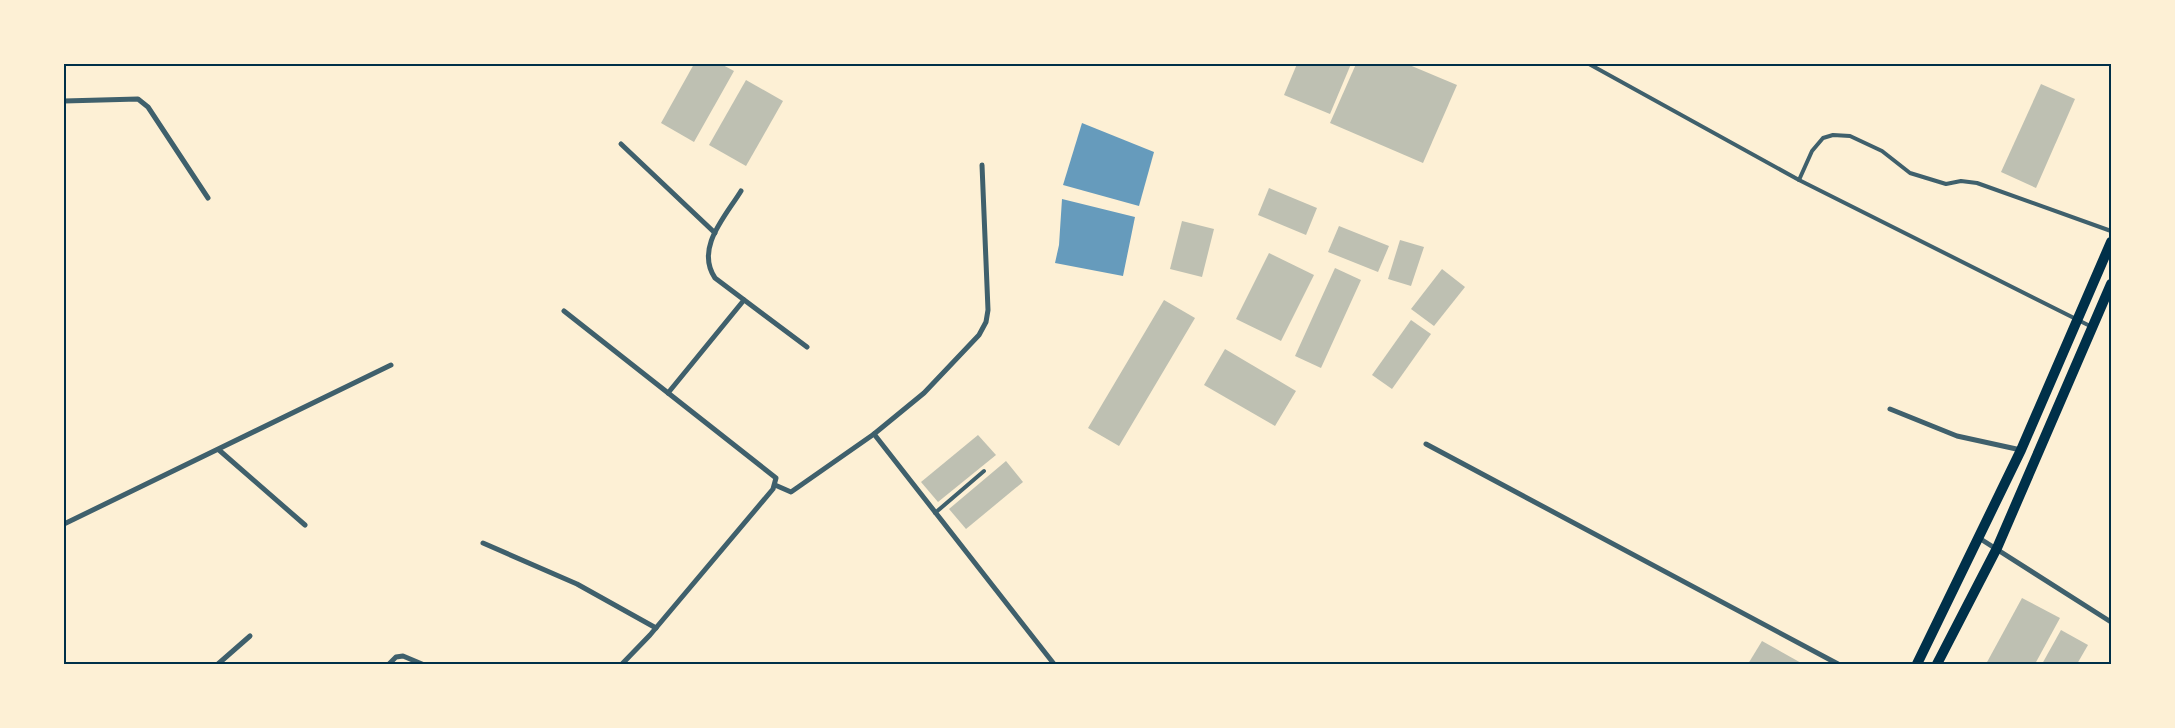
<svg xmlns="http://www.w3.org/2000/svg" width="2175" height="728" font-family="Quicksand,sans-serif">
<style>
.water{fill:#669bbc}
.building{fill:#bec0b2}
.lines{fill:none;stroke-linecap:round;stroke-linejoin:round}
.service{stroke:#3f606c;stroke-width:4}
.minor{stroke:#3f606c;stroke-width:5}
.secondary{stroke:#003049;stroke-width:10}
.neatline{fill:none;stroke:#003049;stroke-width:2}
</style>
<rect width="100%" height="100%" fill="#fdf0d5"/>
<g class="water">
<polygon points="1082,123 1154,152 1139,206 1063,185"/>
<polygon points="1062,199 1135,217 1123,276 1055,263 1059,245"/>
</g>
<g class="building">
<polygon points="694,64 721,64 734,71 694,142 661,123"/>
<polygon points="1297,64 1351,64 1330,114 1284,95"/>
<polygon points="1356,64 1407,64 1457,85 1423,163 1330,123"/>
<polygon points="746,80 783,101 746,166 709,145"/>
<polygon points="2041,84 2075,99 2036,188 2001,172"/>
<polygon points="1269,188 1317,208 1306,235 1258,215"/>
<polygon points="1182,221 1214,229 1202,277 1170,269"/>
<polygon points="1339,226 1389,246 1378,272 1328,252"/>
<polygon points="1400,240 1424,247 1411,286 1388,279"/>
<polygon points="1269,253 1314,275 1281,341 1236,319"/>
<polygon points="1335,268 1361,280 1321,368 1295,356"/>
<polygon points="1442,269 1465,287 1434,326 1411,309"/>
<polygon points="1164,300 1195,318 1119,446 1088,428"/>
<polygon points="1411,320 1431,334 1392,389 1372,375"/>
<polygon points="1225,349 1296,391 1275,426 1204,385"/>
<polygon points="978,435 996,455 938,502 921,482"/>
<polygon points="1006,461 1023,482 966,529 949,509"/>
<polygon points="2022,598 2060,618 2035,664 1986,664"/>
<polygon points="2061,630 2088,645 2077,664 2042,664"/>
<polygon points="1762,641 1803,664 1748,664"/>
</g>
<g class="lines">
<g class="service">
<polyline points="1589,64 1799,180 2092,327"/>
<polyline points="1799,180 1812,151 1823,138 1833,135 1850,136 1882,151 1910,173 1946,184 1961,181 1977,183 2111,231"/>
<polyline points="935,513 984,471"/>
</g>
<g class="minor">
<polyline points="64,101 138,99 148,107 208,198"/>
<polyline points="621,144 715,233"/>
<path d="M 741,191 C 725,217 695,248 715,278 L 807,347"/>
<polyline points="564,311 776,478 773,489 650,635 622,664"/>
<polyline points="668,393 744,300"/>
<polyline points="1890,409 1957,436 2021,450"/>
<polyline points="874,434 1054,664"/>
<polyline points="1426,444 1838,664"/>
<polyline points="219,450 305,525"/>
<polyline points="775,485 791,492 874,434 924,393 979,335 986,322 988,310 982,165"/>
<polyline points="64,524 391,365"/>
<polyline points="1979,538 2111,622"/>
<polyline points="483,543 577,584 656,628"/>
<polyline points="218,664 250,636"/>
<polyline points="389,664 396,657 403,656 422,664"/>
</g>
<g class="secondary">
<polyline points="1917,664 2021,450 2111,242"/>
<polyline points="1937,664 1997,548 2111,284"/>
</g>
</g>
<rect width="2175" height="728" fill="none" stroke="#fdf0d5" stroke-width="130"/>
<rect x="65" y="65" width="2045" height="598" class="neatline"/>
</svg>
